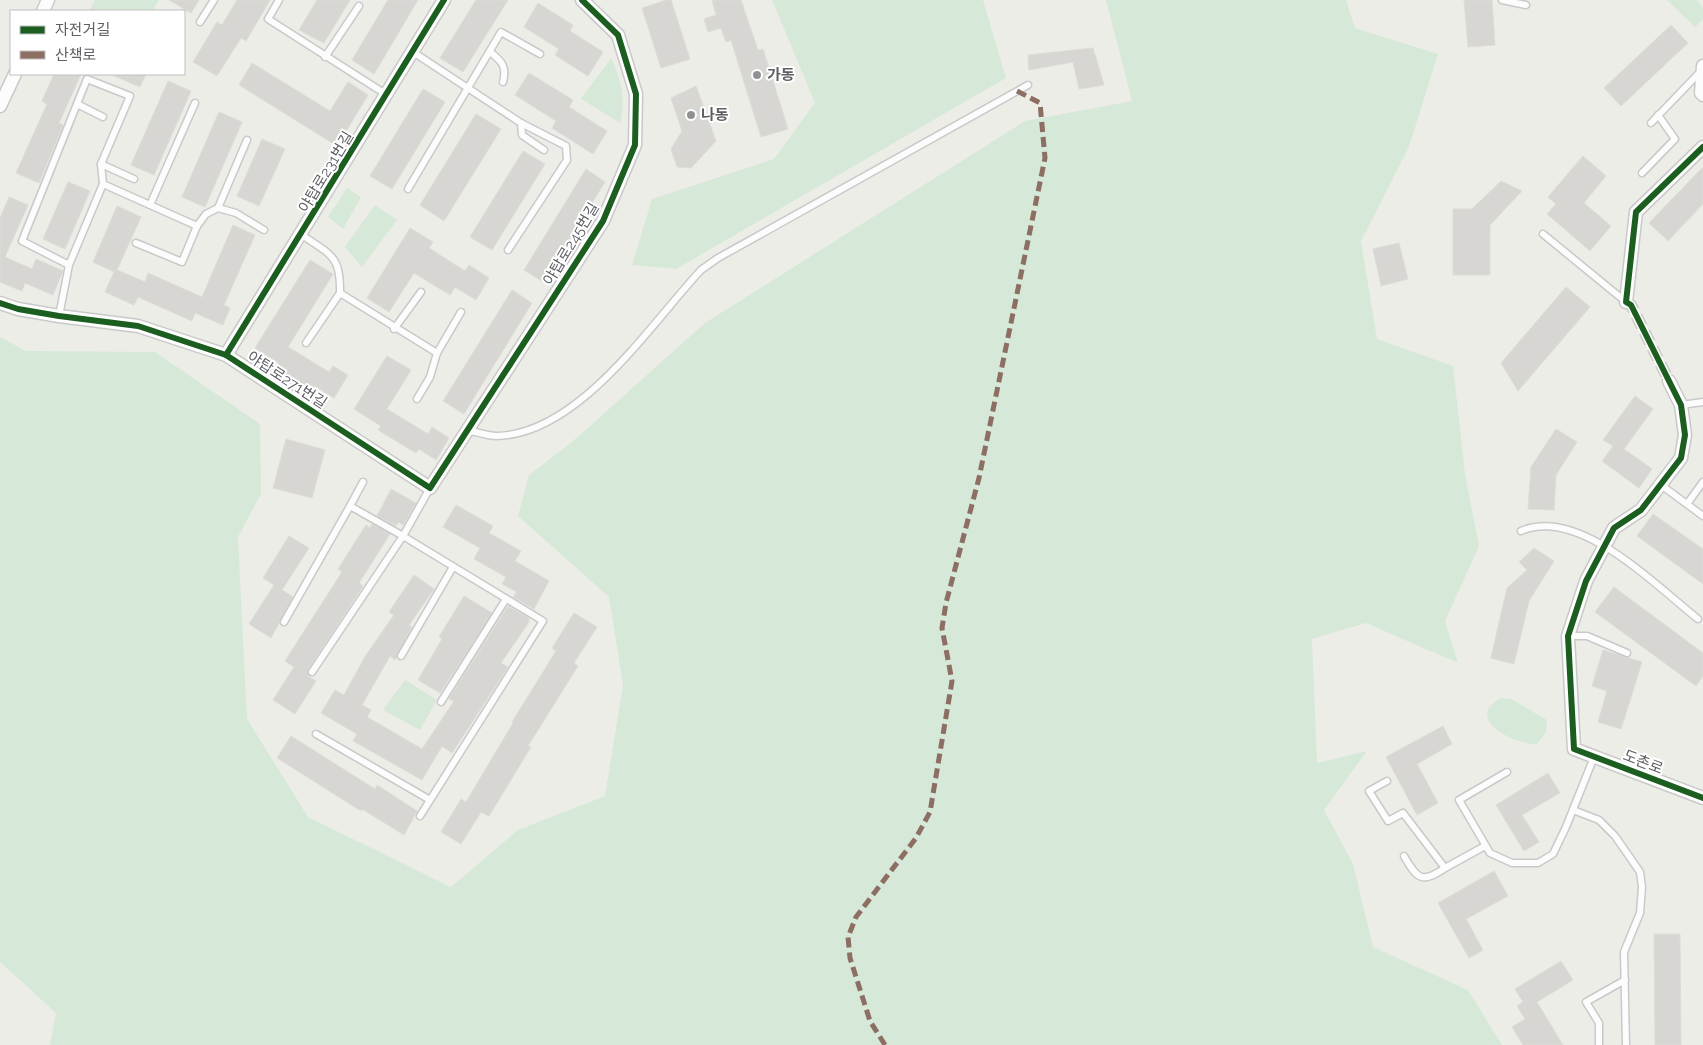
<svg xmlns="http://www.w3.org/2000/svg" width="1703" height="1045" font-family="Raleway,'Noto Sans KR',sans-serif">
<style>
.green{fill:#d6e8d7}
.building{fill:#d7d6d3;stroke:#dcdcd8}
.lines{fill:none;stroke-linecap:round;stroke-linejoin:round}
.minor-tunnel{stroke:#c9cac7;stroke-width:12;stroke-dasharray:12 6;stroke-linecap:butt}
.service-casing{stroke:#c9c9c9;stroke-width:9}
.minor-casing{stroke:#c9c9c9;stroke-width:15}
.service{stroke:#fcfcfc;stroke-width:6}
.minor{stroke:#fcfcfc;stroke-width:12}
.quiet{stroke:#8d6e63;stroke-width:5;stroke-dasharray:10 5;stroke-linecap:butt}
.cycleway-casing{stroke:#fff;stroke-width:9}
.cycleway{stroke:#1b5e20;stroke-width:6}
.poi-dot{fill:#909193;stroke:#fff;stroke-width:2}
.labels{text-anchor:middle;stroke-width:4;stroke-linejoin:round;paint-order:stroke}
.poi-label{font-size:15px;font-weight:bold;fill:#5e6065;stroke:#fff;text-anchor:start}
.street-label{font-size:15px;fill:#5e6065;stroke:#fff}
</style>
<rect width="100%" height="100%" fill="#edede8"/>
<g class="green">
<polygon points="95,0 159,0 152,11 89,11"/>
<polygon points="772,0 983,0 1006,78 676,269 632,265 652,199 774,159 815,103"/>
<polygon points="1106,0 1346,0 1355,28 1438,54 1409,147 1361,241 1377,339 1453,366 1465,474 1479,546 1445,621 1458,663 1366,623 1312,639 1317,763 1367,751 1324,810 1353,864 1373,947 1468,990 1502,1045 50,1045 56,1013 0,962 0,337 26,351 155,352 260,424 261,494 238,537 247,719 308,817 451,887 518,830 605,796 623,685 609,597 518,516 529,475 572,442 705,323 1025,121 1132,101"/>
<polygon points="1667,0 1696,0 1703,8 1703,19 1695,27"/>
<path d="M 611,58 C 621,78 626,101 620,123 L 581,99 Z"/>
<polygon points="347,188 361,197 343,229 328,217"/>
<polygon points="375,205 397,220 362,267 345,247"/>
<polygon points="405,680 437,700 420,730 383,710"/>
<path d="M 1501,698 L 1511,699 L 1547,720 L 1546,732 L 1537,744 C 1515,745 1462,719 1501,698 Z"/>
</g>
<g class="building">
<polygon points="169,0 199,0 191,13"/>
<polygon points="237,0 270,0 246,41 241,38 217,76 193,62 217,22 222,25"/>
<polygon points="317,0 350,0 324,43 299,30"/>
<polygon points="388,0 418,0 374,74 352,60"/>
<polygon points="476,0 508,0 463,72 440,58"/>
<polygon points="666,0 671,0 690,59 661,68 642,8"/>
<polygon points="712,0 741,0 758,50 763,49 788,129 761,137 731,40 726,42 721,28 708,32 704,19 716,15"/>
<polygon points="1464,0 1492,0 1495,45 1468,47"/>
<polygon points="538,3 573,25 570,31 603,52 588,76 555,55 559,49 524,27"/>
<polygon points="1671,25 1688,43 1621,106 1604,88"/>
<polygon points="1093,48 1104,85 1079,89 1073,62 1029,70 1028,55"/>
<polygon points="252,63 330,111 348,82 368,95 337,146 239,85"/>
<polygon points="529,73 573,100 569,107 607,131 593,154 552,128 556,121 515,95"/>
<polygon points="54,74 81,74 59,123 63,125 39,183 16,173 47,104 42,101"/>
<polygon points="110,74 146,74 140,87"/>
<polygon points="168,81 191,91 154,175 131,165"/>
<polygon points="696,86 716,141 691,168 677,167 671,149 682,131 671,98"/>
<polygon points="423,89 445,102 392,189 370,176"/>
<polygon points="219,112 242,122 205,207 182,197"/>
<polygon points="476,114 501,129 444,221 420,205"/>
<polygon points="262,139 285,149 259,206 237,196"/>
<polygon points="523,151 545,164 492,250 470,237"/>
<polygon points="1583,156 1606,176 1584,203 1611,226 1590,251 1547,214 1556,204 1548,197"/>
<polygon points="1703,167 1703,204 1668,241 1649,223"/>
<polygon points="586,169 605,182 543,282 524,270"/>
<polygon points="1501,181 1522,191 1490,225 1490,275 1453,275 1453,209 1472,209"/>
<polygon points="68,182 90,191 65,249 43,239"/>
<polygon points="9,197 28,205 5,257 32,269 36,259 63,271 53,295 25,283 22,291 0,282 0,218"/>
<polygon points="117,206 141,217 117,270 145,282 148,273 202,297 233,225 255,235 224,305 230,308 223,325 195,313 192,321 138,297 134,305 105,292 114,272 93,262"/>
<polygon points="410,228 433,242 429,248 465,271 469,265 489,278 476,300 455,287 450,295 414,273 389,312 367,298"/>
<polygon points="1399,243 1408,279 1381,286 1373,249"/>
<polygon points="310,260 333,274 288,347 329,372 333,366 348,375 334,398 315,386 311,392 275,370 279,363 255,348"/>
<polygon points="1566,287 1590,307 1518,391 1501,363"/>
<polygon points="512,290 532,303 464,414 443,401"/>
<polygon points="387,356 411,370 387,409 428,434 432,427 449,438 436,460 419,449 416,453 378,430 381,426 354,409"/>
<polygon points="1635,396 1653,409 1624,449 1652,469 1639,488 1602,461 1613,446 1603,440"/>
<polygon points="1556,429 1577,442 1556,475 1554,510 1528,509 1531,467"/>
<polygon points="286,439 325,450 312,498 273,488"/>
<polygon points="391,489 416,503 403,525 398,522 396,526 377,516"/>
<polygon points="456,505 493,526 489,533 521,551 515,561 549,581 534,609 513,597 517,592 502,584 506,577 474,559 480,548 443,527"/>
<polygon points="1653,514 1703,549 1703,584 1637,536"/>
<polygon points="372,524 390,534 359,583 363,586 308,669 308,676 316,681 295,714 273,700 294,667 285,661 342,572 338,569 366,525 370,528"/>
<polygon points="289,536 309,548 282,590 293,597 271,638 249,624 274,585 263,578"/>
<polygon points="1534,548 1554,561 1529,601 1514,664 1491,658 1507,588 1527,570 1519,562"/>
<polygon points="414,575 434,589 409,625 412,627 396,658 395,660 390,656 362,705 371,710 367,717 422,749 454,701 449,699 508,606 529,618 529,622 501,663 508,667 452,753 442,746 422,780 353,741 357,734 321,713 335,690 344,695 366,655 394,615 389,612"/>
<polygon points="1614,587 1703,653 1703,676 1696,686 1595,612"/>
<polygon points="464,596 492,613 440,693 418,680 442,639 439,637"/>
<polygon points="574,613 597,627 574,663 578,666 528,746 531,747 489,816 481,812 461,844 441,832 461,799 466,802 513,723 512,722 556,651 552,648"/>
<polygon points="1603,650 1642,662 1621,729 1598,722 1607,691 1592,686"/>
<polygon points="1443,726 1452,744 1417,764 1438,803 1417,815 1386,757"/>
<polygon points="291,736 375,789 377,785 417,811 404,835 362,809 361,811 277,758"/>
<polygon points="1548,773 1560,793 1522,815 1539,842 1524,851 1496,805"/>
<polygon points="1494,871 1508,896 1466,919 1483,950 1469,958 1438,903"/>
<polygon points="1654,934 1680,934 1681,1045 1655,1045"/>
<polygon points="1561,961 1573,980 1537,1002 1563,1045 1523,1045 1512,1027 1525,1019 1517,1006 1523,1002 1515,989"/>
</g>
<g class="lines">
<polyline class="minor-tunnel" points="1626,302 1631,305 1669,381"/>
<defs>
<g id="service">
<polyline points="279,0 268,19 387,95"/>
<polyline points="1502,0 1526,5"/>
<polyline points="200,22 214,0"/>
<polyline points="413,52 521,123 566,146 567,160 508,250"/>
<path d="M 490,52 C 502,61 507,67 503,82"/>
<polyline points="325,57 359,6"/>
<polyline points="77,104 103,117"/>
<polyline points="521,123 522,135 544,150"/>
<polyline points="1651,123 1701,71"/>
<polyline points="101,164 134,179"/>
<polyline points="1642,173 1675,139 1658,115"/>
<polyline points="103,184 197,226 206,214 218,208 236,213 264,230"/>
<polyline points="408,189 501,32 540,54"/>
<polyline points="150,205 195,103"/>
<polyline points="218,208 247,140"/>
<polyline points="1543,234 1626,302"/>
<path d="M 302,235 C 331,255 341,256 340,293 L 437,353 L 461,312"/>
<polyline points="136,243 182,262 197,226"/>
<polyline points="59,316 69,265 103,184 101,164 130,96 87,79 22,241 69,265"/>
<polyline points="394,329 421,292"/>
<polyline points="306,343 340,293"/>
<polyline points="417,399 430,377 437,353"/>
<polyline points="1681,405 1703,402"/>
<path d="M 467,430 C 476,432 488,436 497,436 C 579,434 649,326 701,270 L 718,258 L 1028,85"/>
<polyline points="1661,485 1703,516"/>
<polyline points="1687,504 1703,482"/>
<polyline points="350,506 363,482"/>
<path d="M 1521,531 C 1579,506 1656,586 1698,619"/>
<polyline points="284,622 350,506 403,536 430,488"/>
<polyline points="1568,636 1587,636 1627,653"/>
<polyline points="401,656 453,567"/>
<polyline points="312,672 403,536 543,621 420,816"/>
<polyline points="441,702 506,599"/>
<polyline points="316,734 430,800"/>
<polyline points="1507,772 1459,800 1490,853 1512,863 1538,863 1553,854 1566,827 1594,757"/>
<polyline points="1387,781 1369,791 1388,821 1403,813 1445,868 1485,846"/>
<polyline points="1573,810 1599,820 1615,836 1640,872 1642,887 1640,913 1624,952 1626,1045"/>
<path d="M 1404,856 C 1417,879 1422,884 1445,868"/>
<polyline points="1599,1045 1599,1023 1586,1002 1625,980"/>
</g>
<g id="minor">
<polyline points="43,11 48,0"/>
<polyline points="1703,66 1701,93 1703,95"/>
<polyline points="0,106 15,74"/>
<polyline points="1626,302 1636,212 1703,147"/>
<polyline points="0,303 18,309 59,316 138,326 226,355 430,488 603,221 635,145 636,94 618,35 582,0"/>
<polyline points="226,355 444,0"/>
<polyline points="1669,381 1681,405 1685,435 1681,458 1641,510 1614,528 1586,581 1568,636 1574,749 1703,798"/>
</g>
</defs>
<use href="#service" class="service-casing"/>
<use href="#minor" class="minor-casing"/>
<use href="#service" class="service"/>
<use href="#minor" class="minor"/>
<polyline class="quiet" points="885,1045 870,1021 850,958 848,937 856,917 916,838 930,812 952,681 942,628 946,603 979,478 1045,158 1040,103 1017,91"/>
<defs>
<g id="cycleway">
<polyline points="1703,147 1636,212 1626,302 1631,305 1681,405 1685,435 1681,458 1641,510 1614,528 1586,581 1568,636 1574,749 1703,798"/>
<polyline points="0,303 18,309 59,316 138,326 226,355 430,488 603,221 635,145 636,94 618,35 582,0"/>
<polyline points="226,355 444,0"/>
</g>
</defs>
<use href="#cycleway" class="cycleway-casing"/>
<use href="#cycleway" class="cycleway"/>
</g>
<g class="poi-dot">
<circle cx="757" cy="75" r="5"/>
<circle cx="691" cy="115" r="5"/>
</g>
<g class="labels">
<g class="poi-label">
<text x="767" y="80">가동</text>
<text x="701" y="120">나동</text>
</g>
<g class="street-label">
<text transform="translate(326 172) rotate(-59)" y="5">야탑로231번길</text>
<text transform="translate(571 244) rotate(-59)" y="5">야탑로245번길</text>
<text transform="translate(287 380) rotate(33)" y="5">야탑로271번길</text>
<text transform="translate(1643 762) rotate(21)" y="5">도촌로</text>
</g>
</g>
<rect x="10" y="10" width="175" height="65" fill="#ffffff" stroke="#bfbfc1"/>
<rect x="20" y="26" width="25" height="8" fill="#1b5e20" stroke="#bfbfc1"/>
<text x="55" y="35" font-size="15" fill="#5e6065">자전거길</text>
<rect x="20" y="51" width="25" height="8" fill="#8d6e63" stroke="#bfbfc1"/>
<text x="55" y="60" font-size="15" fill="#5e6065">산책로</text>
</svg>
